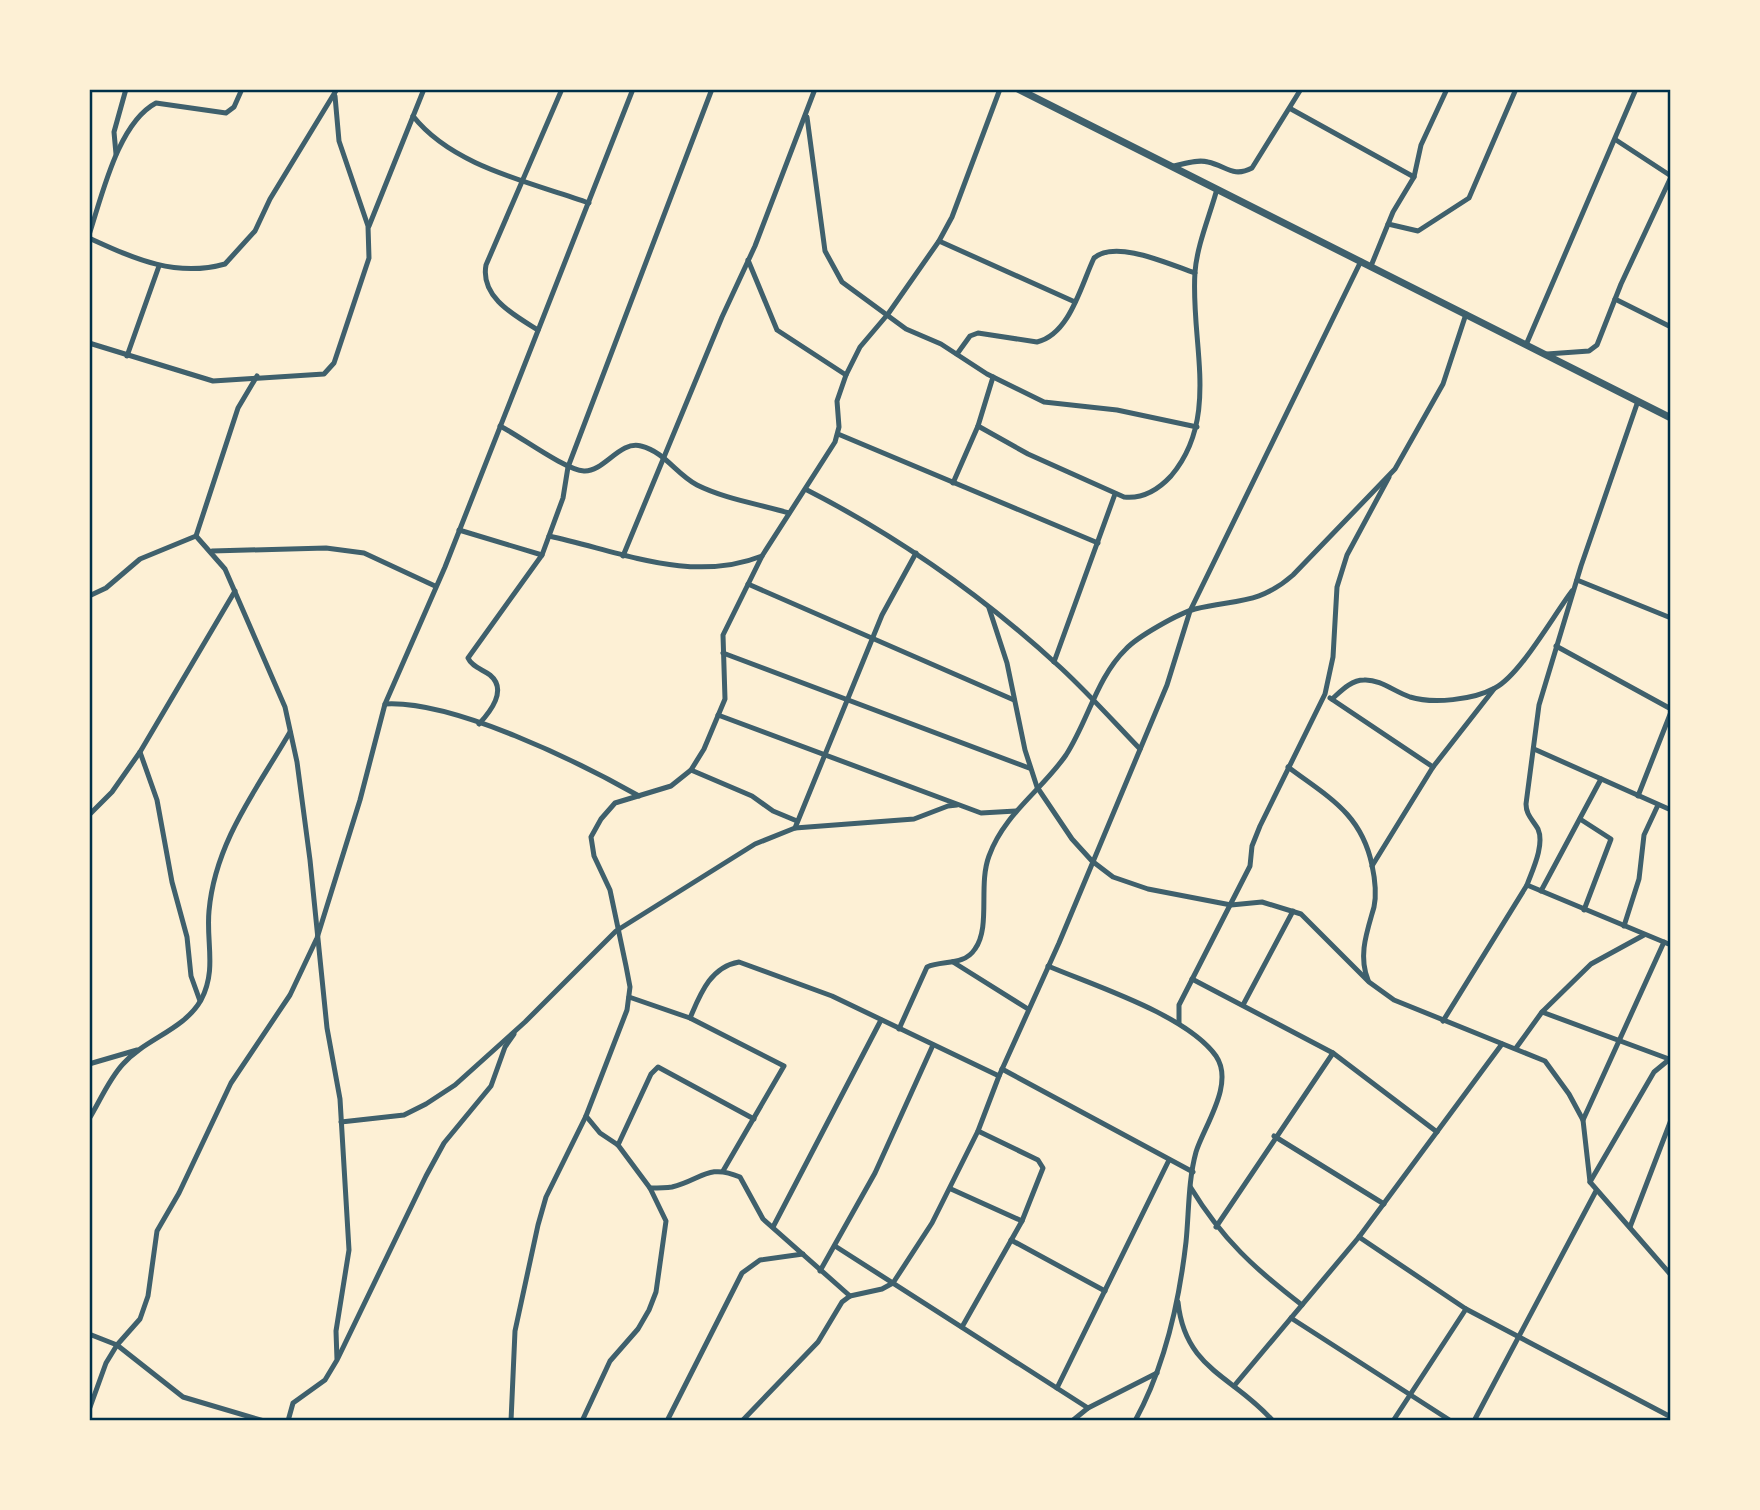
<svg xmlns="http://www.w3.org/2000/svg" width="1760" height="1510" font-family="'Varela Round',sans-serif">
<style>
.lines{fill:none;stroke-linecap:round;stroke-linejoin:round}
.minor{stroke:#3f606c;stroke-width:5}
.tertiary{stroke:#3f606c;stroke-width:7}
.neatline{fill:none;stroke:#003049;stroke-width:2.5}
</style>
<rect width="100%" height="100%" fill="#fdf0d5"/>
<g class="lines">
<g class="minor">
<polyline points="1291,109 1414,177"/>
<path d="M 413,116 C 453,167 531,182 589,203"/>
<polyline points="807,117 825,251 842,282 906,329 941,344 987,374 1044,402 1117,410 1197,427"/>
<polyline points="1616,140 1671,176"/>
<polyline points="116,154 114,132 126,89"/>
<path d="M 1174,166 C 1184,164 1197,159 1208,162 C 1226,166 1233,178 1252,168 L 1301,89"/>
<polyline points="1388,224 1418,231 1469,198 1516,89"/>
<polyline points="369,226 424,89"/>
<path d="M 89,235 C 102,196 118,123 156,103 L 226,113 L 234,107 L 242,89"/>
<path d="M 89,238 C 133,258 175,278 225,264 L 255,231 L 270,199 L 337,89"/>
<polyline points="939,241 1075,302"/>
<polyline points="748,260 777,330 846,375"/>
<polyline points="1371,266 1393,212 1414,177 1421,145 1447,89"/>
<polyline points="1615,299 1671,327"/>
<path d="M 538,330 C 514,315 480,297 486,265 L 562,89"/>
<polyline points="89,343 213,381 324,374 334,363 369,258 368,226 339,141 335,96"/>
<polyline points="1526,345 1636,89"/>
<path d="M 957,354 L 970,336 L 978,333 L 1037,342 C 1070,334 1081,285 1094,258 C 1116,239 1171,265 1195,273"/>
<polyline points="1547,354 1589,351 1597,345 1621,284 1671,177"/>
<polyline points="127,356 159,266"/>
<path d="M 500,426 C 520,436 565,470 584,471 C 604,472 620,440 641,446 C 665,452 676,474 697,485 C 725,499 759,504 789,513"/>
<path d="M 978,426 L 1028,454 L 1124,497 C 1142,499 1158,490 1171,476 C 1221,417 1190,342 1195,272 C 1197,245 1210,215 1217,189"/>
<polyline points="838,434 1098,543"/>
<polyline points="953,483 978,426 993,377"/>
<path d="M 807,490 C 899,537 985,598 1061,668 C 1089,694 1114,722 1140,749"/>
<polyline points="459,530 542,555"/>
<polyline points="196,536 225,569 285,707 297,762 310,860 327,1028 340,1099 349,1250 336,1331 337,1360 325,1380 293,1403 288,1421"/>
<path d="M 549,536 C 619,551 691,584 762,556"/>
<polyline points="212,551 326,548 364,553 435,586"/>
<polyline points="623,556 722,317 755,246 815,89"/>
<polyline points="1577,580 1671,618"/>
<polyline points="748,584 1014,700"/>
<polyline points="89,596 106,588 140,559 196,536 238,408 257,376"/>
<polyline points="989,608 1007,663 1025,750 1037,787 1072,839 1092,861 1113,877 1148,889 1231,905 1262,902 1301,914 1369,982 1394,1000 1545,1061 1569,1094 1583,1120 1590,1182 1671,1275"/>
<polyline points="1556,646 1671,709"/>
<polyline points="723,653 1029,768"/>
<polyline points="1054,662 1115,494"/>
<polyline points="1330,698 1433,767"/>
<path d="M 1332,699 C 1341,691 1351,680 1364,680 C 1380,679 1395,692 1410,697 C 1433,704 1473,700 1495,688 C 1520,675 1553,616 1572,591"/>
<path d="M 385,704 C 453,700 579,762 639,796"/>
<polyline points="718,715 981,813 1016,811"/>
<path d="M 479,724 C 490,712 508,690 490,675 C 482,669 472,667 468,658 L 542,555 L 563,498 L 568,467 L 712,89"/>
<polyline points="1534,749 1671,810"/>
<polyline points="140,752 157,800 172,882 187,937 191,976 200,1001"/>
<path d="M 1288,767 C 1328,797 1361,813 1372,865 C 1375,879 1377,893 1374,907 C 1367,932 1358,955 1368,980"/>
<polyline points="691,770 752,796 773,811 797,821"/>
<polyline points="1638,796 1671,712"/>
<polyline points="89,815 112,792 140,752 235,591"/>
<polyline points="1580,819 1611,839 1584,910"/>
<polyline points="795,828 882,615 916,553"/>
<polyline points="1372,866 1433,767 1494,689"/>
<polyline points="1527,885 1671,945"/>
<polyline points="1541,891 1601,779"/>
<polyline points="1624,926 1639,879 1644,835 1658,805"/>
<polyline points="953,962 1028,1009"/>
<path d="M 1048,966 C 1095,986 1187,1015 1216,1056 C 1235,1084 1204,1126 1196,1152 C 1188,1181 1189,1213 1186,1242 C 1179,1303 1164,1368 1135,1421"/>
<polyline points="1192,979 1333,1053 1437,1132"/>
<polyline points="629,997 690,1018 784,1066 723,1171"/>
<polyline points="1243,1005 1293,911"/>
<polyline points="1542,1012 1669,1059"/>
<path d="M 690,1018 C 700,995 710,967 739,962 L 832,996 L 999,1076"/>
<path d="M 1443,1021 L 1527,885 C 1532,871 1545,845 1538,829 C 1533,820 1526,815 1526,804 L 1539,705 L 1581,566 L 1638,401"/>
<polyline points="1179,1023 1179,1005 1250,866 1252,846 1260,826 1325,694 1333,657 1337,587 1347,555 1389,477"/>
<path d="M 899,1029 L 927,967 C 943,960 964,966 975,949 C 991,927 978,885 989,856 C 1004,814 1042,790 1066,755 C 1088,721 1097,677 1126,649 C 1137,637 1179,613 1195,609 C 1235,599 1259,605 1293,575 L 1395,469 L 1443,384 L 1466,314"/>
<polyline points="1516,1048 1542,1012 1591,964 1644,935"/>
<polyline points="89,1064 137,1050"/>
<polyline points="1002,1069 1193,1172"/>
<path d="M 89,1119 C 100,1101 109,1079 123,1064 C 145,1039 184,1030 201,1000 C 217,970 206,942 209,911 C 215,842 257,789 290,732"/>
<polyline points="1583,1120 1664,942"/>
<polyline points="341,1122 404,1115 426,1104 455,1085 525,1022 616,931 755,844 795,828 914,819 948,806 957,805"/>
<polyline points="1274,1136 1384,1204"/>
<polyline points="618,1145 651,1074 658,1067 754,1119"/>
<polyline points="1590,1182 1654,1072 1671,1058"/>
<path d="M 650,1188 C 657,1188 665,1188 672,1187 C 701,1180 708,1163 740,1177 L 763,1219 L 850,1296"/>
<path d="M 1191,1188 C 1222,1239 1255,1269 1302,1305"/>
<polyline points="951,1189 1022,1221"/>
<polyline points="773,1227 881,1020"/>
<polyline points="1216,1227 1333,1053"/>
<polyline points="1630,1227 1671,1120"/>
<polyline points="1359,1237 1466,1309 1671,1417"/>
<polyline points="1011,1240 1105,1291"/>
<polyline points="835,1246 1088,1408"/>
<polyline points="820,1271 875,1173 933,1045"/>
<path d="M 1178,1302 C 1185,1370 1234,1376 1273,1421"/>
<polyline points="1291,1318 1451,1421"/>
<polyline points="962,1327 1022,1221 1043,1168 1038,1160 978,1131"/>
<polyline points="89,1334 117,1345 183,1397 264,1421"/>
<polyline points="338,1358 426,1176 444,1143 491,1086 505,1047 514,1034"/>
<polyline points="1234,1386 1359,1237 1502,1044"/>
<polyline points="1057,1388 1169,1160"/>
<polyline points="89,1410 106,1363 117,1345 140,1319 148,1296 157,1231 179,1193 231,1083 290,995 317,938 360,800 385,704 445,567 633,89"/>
<polyline points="511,1421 515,1331 538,1225 546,1197 586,1116 627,1010 630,987 626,966 610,890 594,856 591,837 601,819 615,803 671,786 691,770 704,749 725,699 723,635 762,556 835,442 839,427 837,401 846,375 860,347 888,314 939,241 952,217 1000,89"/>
<polyline points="582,1421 610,1361 638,1329 649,1310 656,1292 666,1221 650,1188 618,1145 600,1133 586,1116"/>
<polyline points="667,1421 742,1273 760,1260 803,1254"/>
<polyline points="742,1421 818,1342 842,1302 850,1296 882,1289 893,1283 932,1223 978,1131 999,1076 1059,943 1167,685 1190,611 1361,261"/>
<polyline points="1072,1421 1088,1408 1157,1373"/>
<polyline points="1393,1421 1466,1309"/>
<polyline points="1474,1421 1596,1191"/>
</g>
<polyline class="tertiary" points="1018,89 1671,418"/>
</g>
<rect width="1760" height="1510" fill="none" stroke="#fdf0d5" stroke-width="182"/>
<rect x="91" y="91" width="1578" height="1328" class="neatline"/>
</svg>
